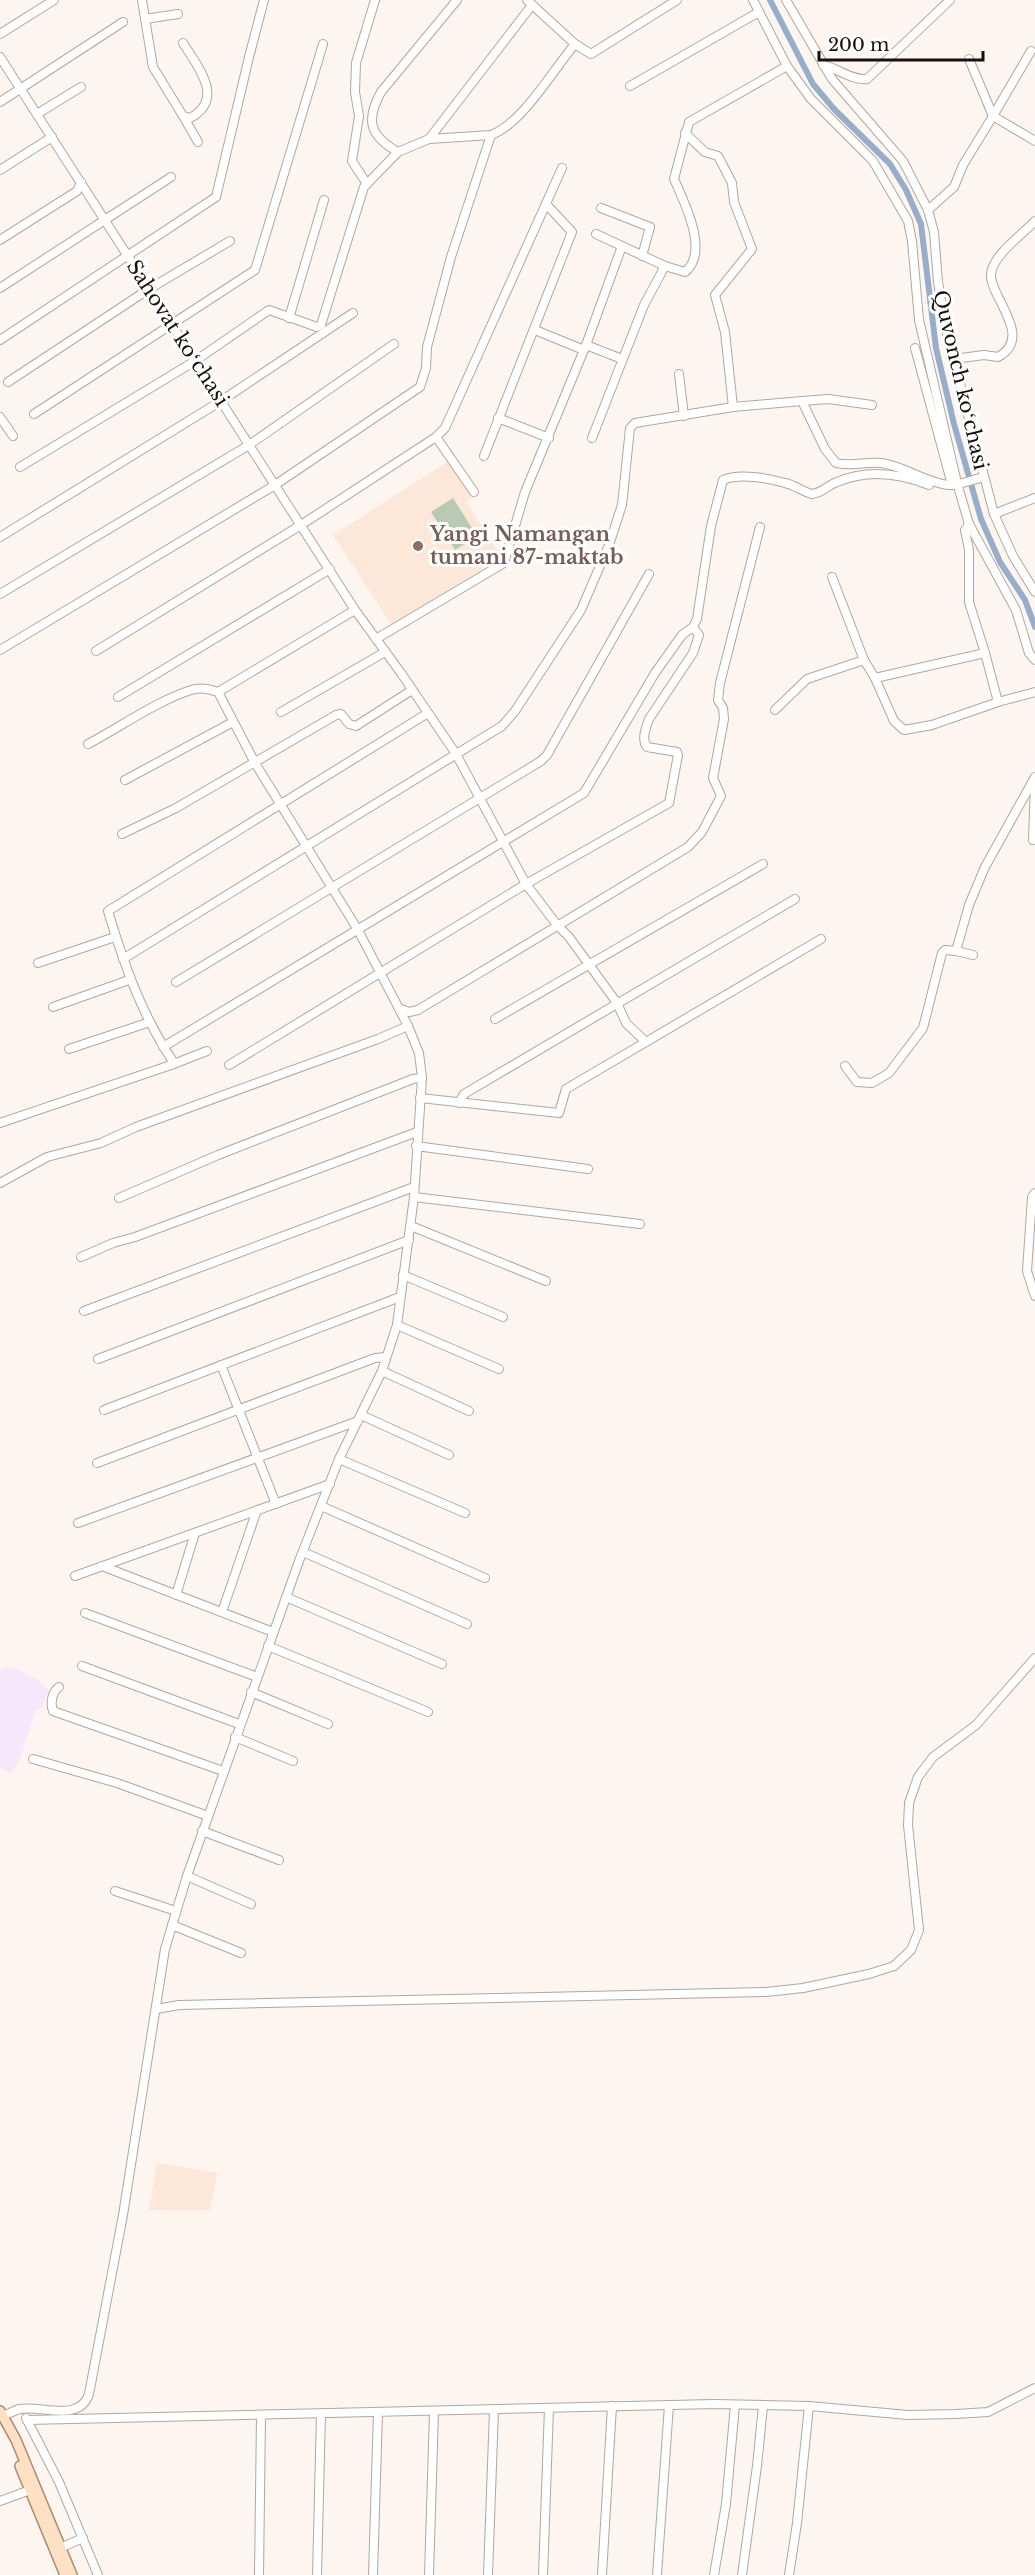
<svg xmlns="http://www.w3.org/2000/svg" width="1035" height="2575" font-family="'Libre Baskerville',serif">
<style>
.industrial{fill:#f6e7fa}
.built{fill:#fce7d8}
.grass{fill:#bac9b3}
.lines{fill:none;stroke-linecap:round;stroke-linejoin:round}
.canal{stroke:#96aec9;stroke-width:6}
.minor-casing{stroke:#b7a598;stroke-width:10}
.major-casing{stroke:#ad8a6a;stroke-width:12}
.minor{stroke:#fff;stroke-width:8}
.major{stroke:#fee0c4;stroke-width:9}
.education-dot{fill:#8d6e63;stroke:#fff;stroke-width:2}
.labels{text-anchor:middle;stroke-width:6;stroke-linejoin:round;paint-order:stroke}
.street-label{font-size:20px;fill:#17110c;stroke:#fff}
.education-label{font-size:20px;font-weight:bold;fill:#785e54;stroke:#fff;text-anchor:start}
</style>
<rect width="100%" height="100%" fill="#fdf5f0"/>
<polygon class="industrial" points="4,1668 17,1669 38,1680 49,1690 40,1710 36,1710 20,1759 10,1773 1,1769 0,1764 0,1671"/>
<g class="built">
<polygon points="449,461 475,496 466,502 502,557 392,625 333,535"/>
<polygon points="157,2163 217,2173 210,2210 149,2210"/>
</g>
<polygon class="grass" points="453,498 477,536 455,550 431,512"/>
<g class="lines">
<polyline class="canal" points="770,0 813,84 834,109 890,164 906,190 921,224 936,348 954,424 981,519 1000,562 1025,600 1035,627"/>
<defs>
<g id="minor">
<path d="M 142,0 L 153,67 L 183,116 L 190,118 C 226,99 197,66 183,43"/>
<path d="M 457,0 L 381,92 C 365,121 370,136 398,152 L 429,139 L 491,135 C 522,124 553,70 575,44 L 591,54 L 677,0"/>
<polyline points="527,0 575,44"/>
<polyline points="753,0 787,66 811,99 873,161 908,221 912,241 919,320 957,483 969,524 1016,610 1029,653 1035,660"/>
<polyline points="786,0 832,79 903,161 928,210 934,232 938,282 945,326 994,514 1013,556 1035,592"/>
<polyline points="145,19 178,14"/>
<polyline points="0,34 54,0"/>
<polyline points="1031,51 993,116 1035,141"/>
<polyline points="0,57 355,610 401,673 456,754 526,884 557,925 569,937 617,1003 626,1023 646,1042"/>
<path d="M 823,65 C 837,68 853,81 867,79 L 950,0"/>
<polyline points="630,86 759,12"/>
<polyline points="0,102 123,22"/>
<polyline points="37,114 81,87"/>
<polyline points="183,116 198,142"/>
<polyline points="685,133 705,152 718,156 732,183 734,202 752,249 715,295 725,332 733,407"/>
<polyline points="429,139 532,5"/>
<polyline points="0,170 52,137"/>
<polyline points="367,184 352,161 359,116 355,92 356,63 375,0"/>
<polyline points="601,208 650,227 642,256"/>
<polyline points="928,210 954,187 963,165 993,116 969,59"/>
<path d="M 596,234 L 665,266 L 685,272 C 710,252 684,202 674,179 L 689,122 L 787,66"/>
<polyline points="0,240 77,191 81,182"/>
<polyline points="0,288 171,177"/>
<polyline points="289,318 324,200"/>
<polyline points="535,330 584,350"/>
<polyline points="0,340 216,197 249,57 264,0"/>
<polyline points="586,345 622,359"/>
<polyline points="915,348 952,485"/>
<path d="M 954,359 L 984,355 L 998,357 C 1035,337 989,296 991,274 C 992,256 1023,234 1035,221"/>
<polyline points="679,374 684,416"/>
<polyline points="8,382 149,289 230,241"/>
<polyline points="802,401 828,399 872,405"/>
<polyline points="34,414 255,270 323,44"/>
<polyline points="0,417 13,436"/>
<polyline points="498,418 549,438"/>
<polyline points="436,437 474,492"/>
<polyline points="592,438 644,305 665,266"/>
<polyline points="484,456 572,232 547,205"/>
<polyline points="20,467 195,361 269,310 317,327 321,325 364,187 398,152"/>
<polyline points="994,514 1035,498"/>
<polyline points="969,524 965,530 969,550 969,602 985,653"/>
<polyline points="0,537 221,401 353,313"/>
<polyline points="832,577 864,660"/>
<polyline points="0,594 249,445 394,344"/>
<polyline points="376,639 504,563 525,492 586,345 622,246"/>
<polyline points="0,650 275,485 420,387 426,368 427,347 451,257 491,135"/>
<polyline points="96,651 301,525 436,437 445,428 562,168"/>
<polyline points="875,678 894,721 904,730 932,725 998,702"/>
<polyline points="218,692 355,610"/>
<polyline points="118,697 330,569"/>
<polyline points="775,710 807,679 864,660 875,678 985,653 998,702 1035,692"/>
<polyline points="281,712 385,652"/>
<polyline points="125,780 233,722"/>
<polyline points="122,834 176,808 336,715 341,714 349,724 356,726 412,690"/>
<polyline points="1033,840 1035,782"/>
<polyline points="956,951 973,955"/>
<path d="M 123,959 L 502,726 L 515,711 L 581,610 L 609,545 L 622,505 L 630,428 L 635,423 L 733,407 L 802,401 L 825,449 L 836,463 C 851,467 867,461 882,463 C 906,467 925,482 948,485 C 958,486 974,479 984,477"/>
<polyline points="38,963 115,937"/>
<polyline points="176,982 541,761 547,755 649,574"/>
<polyline points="53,1007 129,980"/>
<polyline points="401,1009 409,1012 418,1010 688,847 702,832 721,796 713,778 724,719 723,708 718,700 720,683 760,527"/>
<polyline points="495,1019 763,864"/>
<path d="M 163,1047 L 584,793 L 655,673 L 682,635 L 693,627 L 697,619 L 711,526 L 723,480 C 739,473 768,478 785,483 C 795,485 803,492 812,494 C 822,493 828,485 837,482 C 868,469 899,473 929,485"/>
<polyline points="69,1049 150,1022"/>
<polyline points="171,1065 207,1051"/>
<path d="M 229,1065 L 526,884 L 669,803 L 678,755 L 677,752 L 647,747 C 641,739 646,728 649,719 L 693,653 L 699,635 L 693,627"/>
<polyline points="845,1066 857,1082 872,1083 889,1073 923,1028 942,953 945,950 956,951 969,905 985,867 1035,777"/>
<polyline points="420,1098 559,1113 566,1089 821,939"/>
<polyline points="459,1103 464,1094 795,899"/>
<path d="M 0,1123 L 171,1065 L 172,1060 C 141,1013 124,964 108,911 L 428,713"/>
<polyline points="416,1146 588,1169"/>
<polyline points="0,1183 47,1157 101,1143 136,1127 378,1039 408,1026"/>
<polyline points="1035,1193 1032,1197 1027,1271 1035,1296"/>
<polyline points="414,1197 640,1224"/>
<polyline points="119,1198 218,1155 413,1079 422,1078"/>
<polyline points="411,1226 546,1281"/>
<polyline points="81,1257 113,1243 135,1237 417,1132"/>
<polyline points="403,1275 503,1317"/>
<polyline points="84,1311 414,1187"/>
<polyline points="397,1325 499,1369"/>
<polyline points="98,1359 409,1240"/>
<polyline points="221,1365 276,1504"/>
<polyline points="382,1371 469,1411"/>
<polyline points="104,1410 400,1297"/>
<polyline points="361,1415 449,1455"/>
<polyline points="339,1459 465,1513"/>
<polyline points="97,1463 375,1358 386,1357"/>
<polyline points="321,1506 485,1578"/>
<polyline points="78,1523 358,1421"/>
<polyline points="303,1552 467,1624"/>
<polyline points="102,1566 273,1632"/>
<polyline points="75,1576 330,1484"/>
<polyline points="176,1595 195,1533"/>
<polyline points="286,1597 442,1664"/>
<polyline points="222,1612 257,1510"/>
<polyline points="85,1613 257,1677"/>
<polyline points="268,1646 428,1712"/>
<polyline points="82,1666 239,1724"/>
<path d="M 59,1687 C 52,1692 50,1703 53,1711 L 223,1771"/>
<polyline points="251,1692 328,1724"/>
<polyline points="235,1737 293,1761"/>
<polyline points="33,1759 117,1783 208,1816"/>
<polyline points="202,1831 279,1860"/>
<polyline points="187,1876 251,1904"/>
<polyline points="115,1891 176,1911"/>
<polyline points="172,1925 241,1953"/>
<polyline points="156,2009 179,2005 766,1992 803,1988 869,1974 894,1966 911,1950 919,1930 908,1825 909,1803 918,1777 933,1757 976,1725 1035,1658"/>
<path d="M 3,2416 C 8,2414 15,2410 20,2409 C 42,2405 79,2423 89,2394 L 123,2215 L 165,1949 L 187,1876 L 299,1561 L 339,1459 L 382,1371 L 397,1325 L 414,1197 L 422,1078 L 419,1053 L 408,1026 L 358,930 L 255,763 L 218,692 C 209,689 201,687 191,690 C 157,701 120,727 88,744"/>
<polyline points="26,2418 59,2482 98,2575"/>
<polyline points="27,2420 714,2404 809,2406 908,2415 956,2414 988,2412 1035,2388"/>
<polyline points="0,2501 30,2490"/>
<polyline points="60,2548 83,2538"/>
<polyline points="259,2575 261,2416"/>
<polyline points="317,2575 321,2414"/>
<polyline points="373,2575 378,2413"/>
<polyline points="429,2575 434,2412"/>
<polyline points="488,2575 494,2410"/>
<polyline points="543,2575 549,2408"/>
<polyline points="602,2575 612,2406"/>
<polyline points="657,2575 669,2405"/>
<polyline points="714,2575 726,2504 735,2405"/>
<polyline points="742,2575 757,2466 763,2406"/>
<polyline points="789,2575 797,2523 809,2406"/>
</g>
<g id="major">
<polyline points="0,2411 16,2440 72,2575"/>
<polyline points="20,2466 65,2575"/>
</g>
</defs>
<use href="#minor" class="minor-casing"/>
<use href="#major" class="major-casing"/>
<use href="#minor" class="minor"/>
<use href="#major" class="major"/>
</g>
<circle class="education-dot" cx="418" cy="546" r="6"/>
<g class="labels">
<g class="street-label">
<text transform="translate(178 333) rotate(57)" y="7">Sahovat koʻchasi</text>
<text transform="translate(961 380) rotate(77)" y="7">Quvonch koʻchasi</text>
</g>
<g class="education-label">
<text x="430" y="541">Yangi Namangan<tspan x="430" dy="23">tumani 87-maktab</tspan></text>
</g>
</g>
<path d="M819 51v9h164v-9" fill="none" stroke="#17110c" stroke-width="3"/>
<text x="828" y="51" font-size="18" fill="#17110c" stroke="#ffffff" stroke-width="4.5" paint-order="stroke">200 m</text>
</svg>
